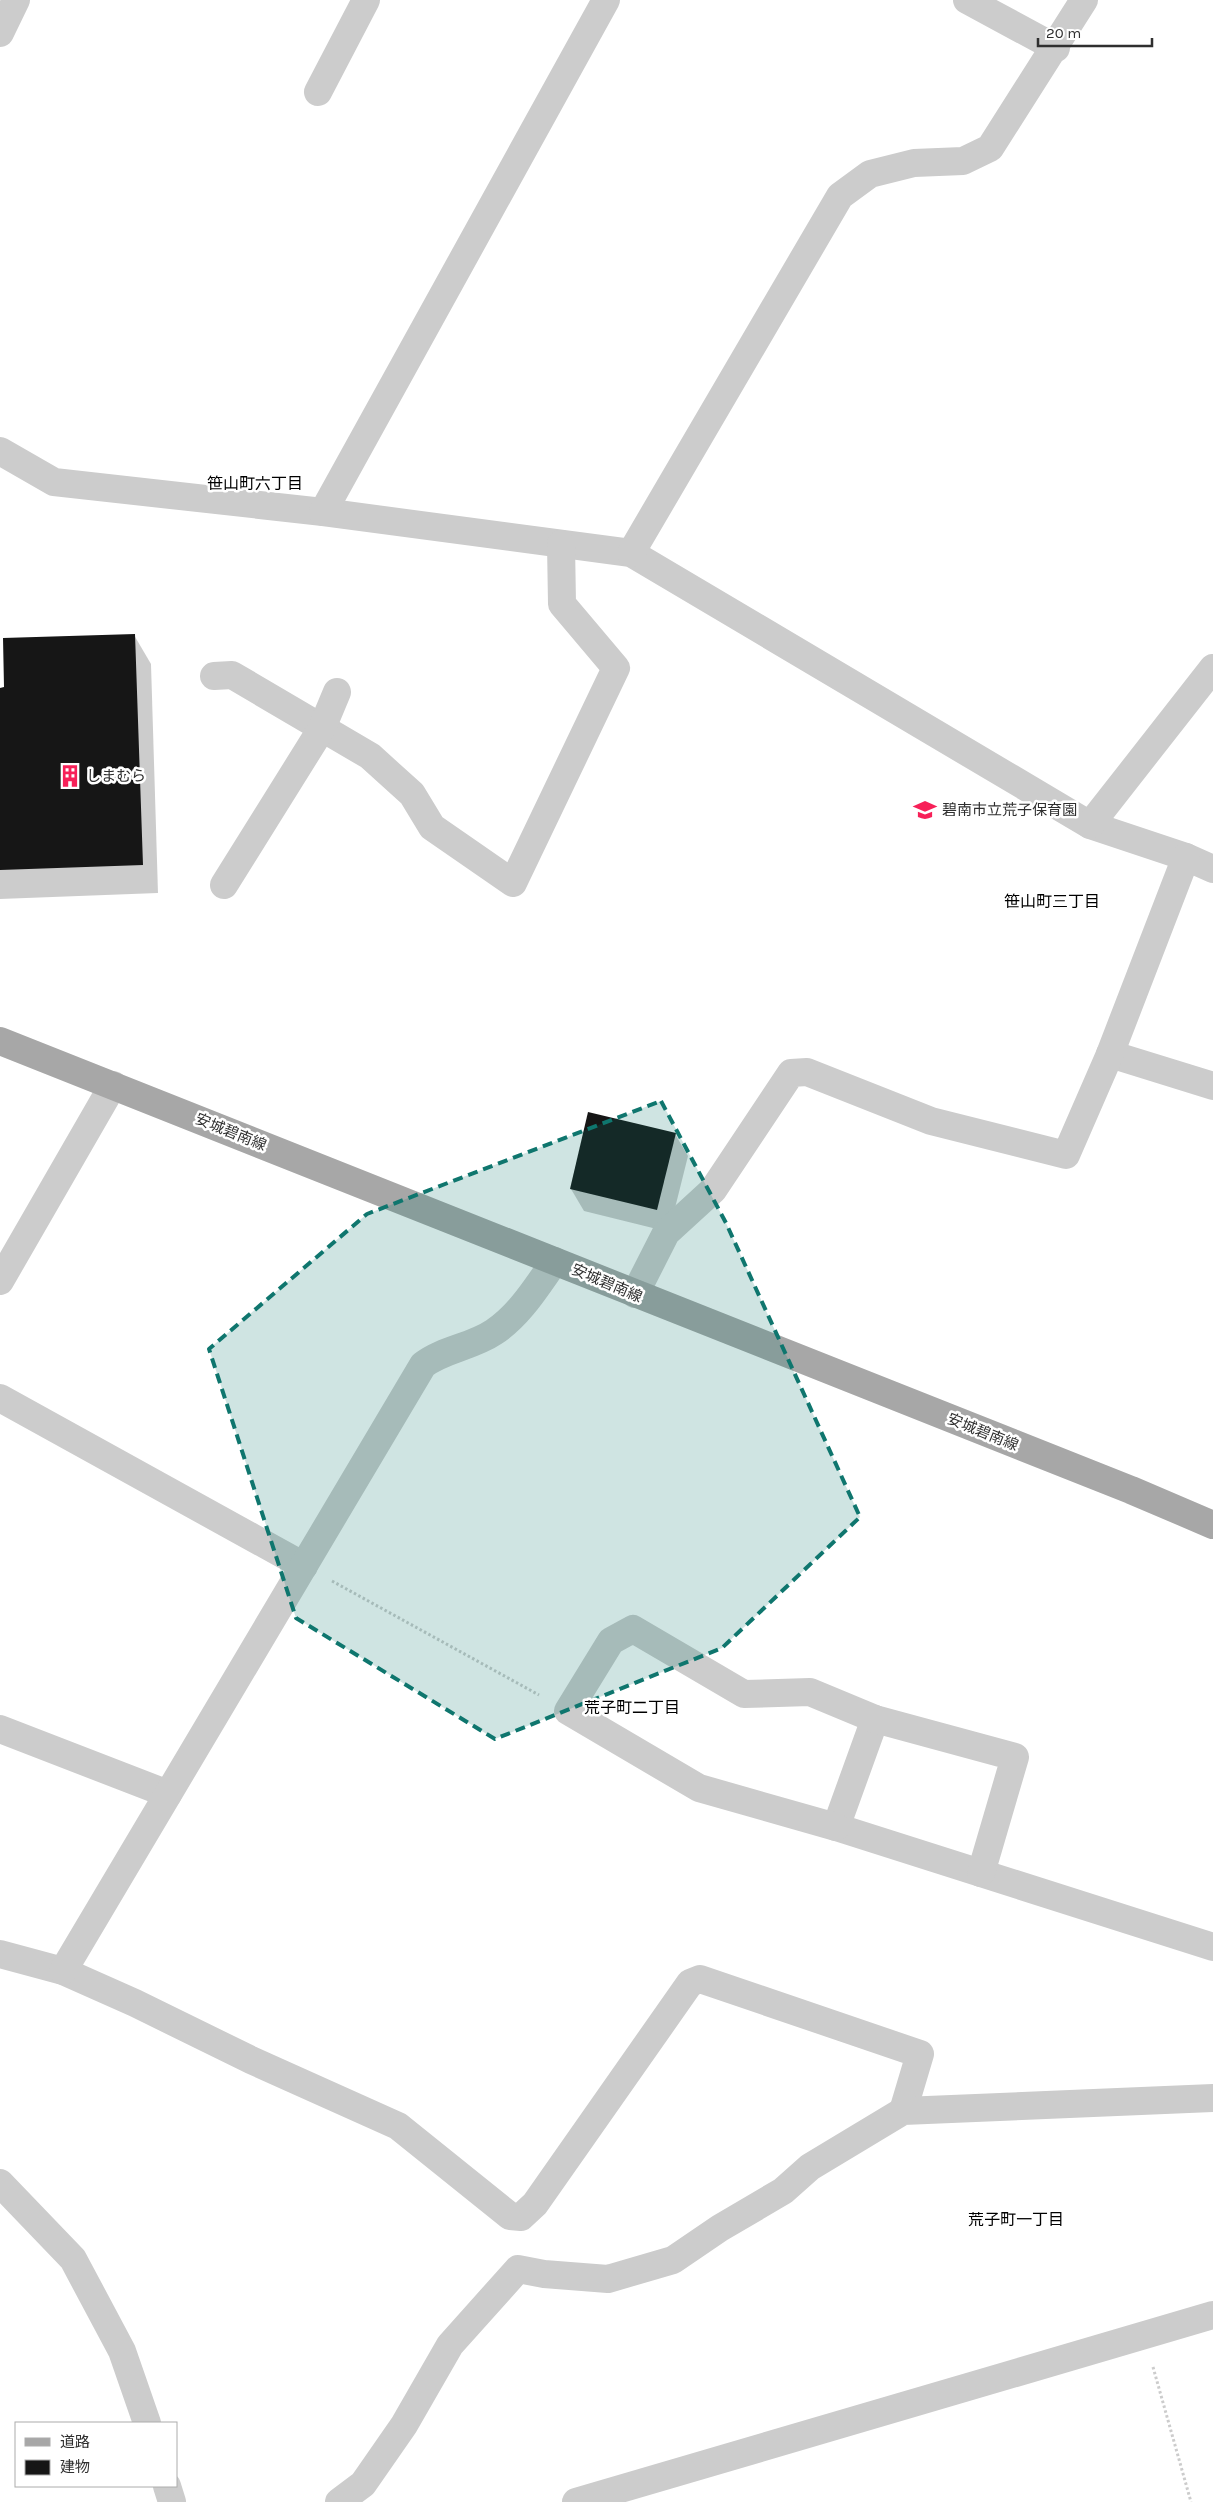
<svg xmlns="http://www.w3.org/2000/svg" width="1213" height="2502" font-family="Karla,'Noto Sans JP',sans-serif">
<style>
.shadow{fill:#0003}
.building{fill:#161616}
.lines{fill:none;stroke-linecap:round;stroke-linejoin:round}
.path{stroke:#ccc;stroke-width:3;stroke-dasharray:2.5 2.5;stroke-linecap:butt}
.minor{stroke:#ccc;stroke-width:28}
.major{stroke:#a7a7a7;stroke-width:28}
.marked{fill:#0f766e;fill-opacity:0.2;stroke:#0f766e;stroke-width:4;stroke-dasharray:10 6;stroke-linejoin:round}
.labels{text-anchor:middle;stroke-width:5;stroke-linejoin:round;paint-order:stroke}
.poi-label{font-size:15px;fill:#2f2f2f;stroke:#fff;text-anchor:start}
.street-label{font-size:15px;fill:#2f2f2f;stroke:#fff}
.neighbourhood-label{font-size:16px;fill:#000;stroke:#fff}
</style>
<rect width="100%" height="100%" fill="#fff"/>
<g class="shadow">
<polygon points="134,635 151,664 158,893 0,899 0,689"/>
<polygon points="675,1134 688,1156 669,1232 584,1211 571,1189"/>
</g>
<g class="building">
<polygon points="135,634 143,865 0,870 0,688 4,687 3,638"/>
<polygon points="588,1112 676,1133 657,1210 570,1189"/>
</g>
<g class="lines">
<g class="path">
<polyline points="332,1581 539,1695"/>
<polyline points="1153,2367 1191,2502"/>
</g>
<g class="minor">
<polyline points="967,0 1056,48"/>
<polyline points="0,33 16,0"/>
<polyline points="318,92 366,0"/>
<polyline points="0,451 54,482 323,512 631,553 1090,825 1186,857 1213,869"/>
<polyline points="323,512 606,0"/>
<polyline points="631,553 840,196 870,174 914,163 963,161 990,148 1084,0"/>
<polyline points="214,676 232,675 370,756 412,794 432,827 513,883 616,668 562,604 561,544"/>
<polyline points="1090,825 1213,668"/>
<polyline points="224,885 322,728 337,692"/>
<polyline points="1110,1054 1213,1086"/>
<polyline points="0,1281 113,1085"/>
<polyline points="635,1294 666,1233 713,1190 791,1073 807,1072 931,1121 1066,1155 1110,1054 1186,857"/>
<polyline points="0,1398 304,1566"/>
<polyline points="875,1719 836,1827 1213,1947"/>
<polyline points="0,1729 168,1794"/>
<polyline points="836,1827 699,1788 568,1711 611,1641 633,1629 744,1694 810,1692 875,1719 1015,1757 981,1873"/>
<polyline points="0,1954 63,1971 135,2003 251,2060 398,2126 510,2216 521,2217 535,2204 690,1983 700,1979 920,2054 903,2111"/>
<path d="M 63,1971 L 423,1365 C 444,1349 472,1347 494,1332 C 520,1315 537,1286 555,1261"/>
<polyline points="0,2183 73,2259 122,2351 147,2423"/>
<polyline points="167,2486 172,2502"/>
<polyline points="339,2502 363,2484 404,2425 450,2345 518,2269 544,2274 608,2279 673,2260 720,2228 783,2191 810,2167 903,2111 1213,2098"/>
<polyline points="576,2502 1213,2315"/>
</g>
<polyline class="major" points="0,1041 1131,1490 1213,1525"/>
</g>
<path class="marked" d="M 661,1101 L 726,1223 L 860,1517 L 722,1648 L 495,1739 L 296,1618 L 209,1349 L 367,1214 Z"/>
<defs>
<symbol id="building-bare" viewBox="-9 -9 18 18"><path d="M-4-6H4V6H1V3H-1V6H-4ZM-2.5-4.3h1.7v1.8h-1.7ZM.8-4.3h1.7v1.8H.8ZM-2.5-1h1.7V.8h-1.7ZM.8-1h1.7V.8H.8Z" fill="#f72058" stroke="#fff" stroke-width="2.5" paint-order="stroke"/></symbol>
<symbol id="school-bare" viewBox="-9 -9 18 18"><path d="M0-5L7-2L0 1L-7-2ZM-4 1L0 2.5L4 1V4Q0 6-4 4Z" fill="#f72058" stroke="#fff" stroke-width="2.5" paint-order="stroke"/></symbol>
</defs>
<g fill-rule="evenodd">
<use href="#building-bare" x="54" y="760" width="32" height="32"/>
<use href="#school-bare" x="909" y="794" width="32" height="32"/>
</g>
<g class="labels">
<g class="poi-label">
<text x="86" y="781">しまむら</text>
<text x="942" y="815">碧南市立荒子保育園</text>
</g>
<g class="street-label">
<text transform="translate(231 1132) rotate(22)" y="5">安城碧南線</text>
<text transform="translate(607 1283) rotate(23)" y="5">安城碧南線</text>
<text transform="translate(983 1432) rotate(22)" y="5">安城碧南線</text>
</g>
<g class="neighbourhood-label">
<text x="255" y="489">笹山町六丁目</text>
<text x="1052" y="907">笹山町三丁目</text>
<text x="632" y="1713">荒子町二丁目</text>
<text x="1016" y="2225">荒子町一丁目</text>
</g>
</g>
<rect x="15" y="2422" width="162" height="65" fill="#ffffff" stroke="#acacac"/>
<rect x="25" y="2438" width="25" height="8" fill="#a7a7a7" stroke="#acacac"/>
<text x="60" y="2447" font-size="15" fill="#2f2f2f">道路</text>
<rect x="25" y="2460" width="25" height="15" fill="#161616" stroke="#acacac"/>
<text x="60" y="2472" font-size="15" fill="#2f2f2f">建物</text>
<path d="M1038 38v8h114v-8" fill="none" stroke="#2f2f2f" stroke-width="2.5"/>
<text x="1046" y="38" font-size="15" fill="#2f2f2f" stroke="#ffffff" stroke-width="4" paint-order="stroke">20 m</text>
</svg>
